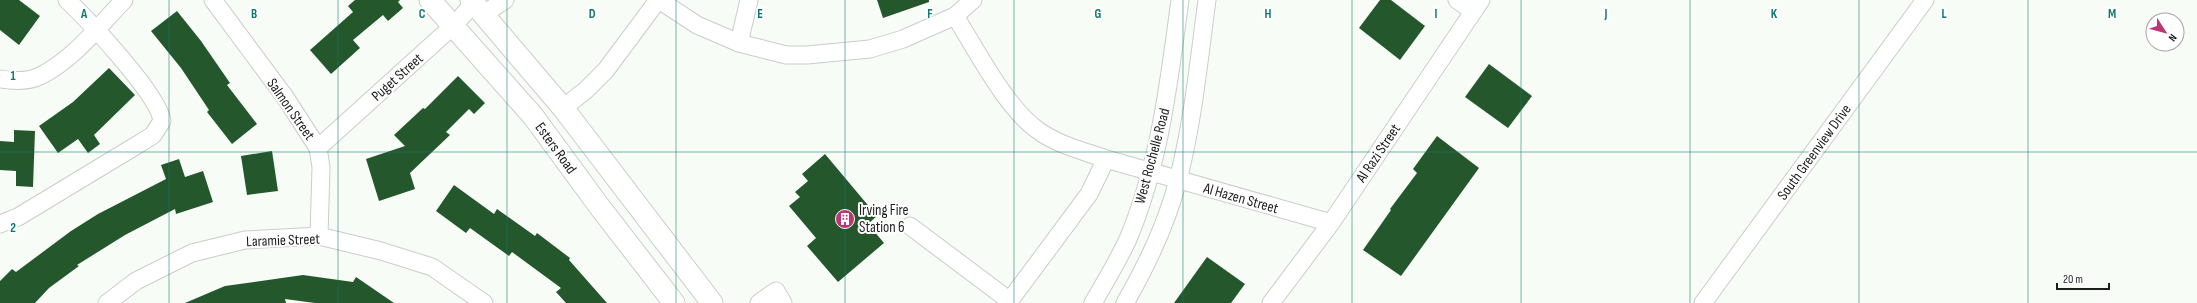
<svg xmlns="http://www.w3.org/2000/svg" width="2197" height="303" font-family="'Sofia Sans Condensed',sans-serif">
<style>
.building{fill:#25572c}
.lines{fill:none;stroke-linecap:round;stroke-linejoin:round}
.minor-casing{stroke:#c9cec9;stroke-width:19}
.major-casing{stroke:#c9cec9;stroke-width:23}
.minor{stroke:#fff;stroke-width:17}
.major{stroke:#fff;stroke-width:21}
.grid{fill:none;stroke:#0f766e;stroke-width:1;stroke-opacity:0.55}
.labels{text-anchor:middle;stroke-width:4;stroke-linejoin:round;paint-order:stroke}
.street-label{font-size:15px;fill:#1c1d1c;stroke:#fff}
.poi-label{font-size:15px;fill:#1c1d1c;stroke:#fff;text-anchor:start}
.grid-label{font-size:13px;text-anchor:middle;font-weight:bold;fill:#0f766e;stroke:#fff;stroke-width:4;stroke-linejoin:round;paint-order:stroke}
</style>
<rect width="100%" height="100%" fill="#f7fcf7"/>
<g class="building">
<polygon points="0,0 19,0 40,16 19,45 0,30"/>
<polygon points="355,0 400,0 398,2 403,8 388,21 383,15 353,40 360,48 331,74 310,50 353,12 348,6"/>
<polygon points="877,0 929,0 929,2 883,18"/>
<polygon points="1380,0 1391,0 1425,26 1400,60 1359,28"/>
<polygon points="177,11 201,41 230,83 227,85 257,124 232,144 207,112 209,110 181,68 151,31"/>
<polygon points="1489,64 1532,96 1508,128 1465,97"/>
<polygon points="109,68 135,95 94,135 100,144 88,153 78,139 58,153 39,126 73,102"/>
<polygon points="458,76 485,103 474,114 469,109 446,132 450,135 410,173 415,189 379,201 366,159 405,146 394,135 423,108 425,109"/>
<polygon points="14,130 35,131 33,187 16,186 16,171 0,170 0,141 14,142"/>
<polygon points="1437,136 1479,168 1401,276 1363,250 1391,210 1390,209 1417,173 1413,169"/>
<polygon points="272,151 278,191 247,195 241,156"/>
<polygon points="825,154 877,216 868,224 884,243 838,282 807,246 816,238 789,206 800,197 795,192 808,181 802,174"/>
<polygon points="179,159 185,177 203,171 213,202 176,214 175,209 125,235 77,265 79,266 49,288 35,303 0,303 0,281 12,269 16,272 71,231 98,214 166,179 161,165"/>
<polygon points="454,185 494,214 497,209 535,236 537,233 570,258 569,260 607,303 566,303 556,292 561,288 512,252 509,256 470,228 466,233 436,211"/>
<polygon points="1207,257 1245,284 1231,303 1174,303"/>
<polygon points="303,275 353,282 356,277 394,303 315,303 285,299 286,303 185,303 225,286"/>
</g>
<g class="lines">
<defs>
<g id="minor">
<polyline points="213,0 285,97 318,148 321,167 319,236"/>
<polyline points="659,0 697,25 739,43 786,55 807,55 870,49 903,39 955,16 973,0"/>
<polyline points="1457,0 1473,11"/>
<polyline points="484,14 505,0"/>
<path d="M 955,16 C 976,49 1007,110 1039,131 C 1058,145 1084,151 1106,159 L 1331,223"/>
<polyline points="739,43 749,0"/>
<path d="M 0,79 C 12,81 28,82 40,76 C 73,60 99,26 124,0"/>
<polyline points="563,108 586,90 606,70 658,0"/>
<polyline points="318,148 454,25 474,3"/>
<path d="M 0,224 L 18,217 L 142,142 L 153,135 L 162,121 C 159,95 89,21 67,0"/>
<polyline points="910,226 1010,301"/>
<polyline points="107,303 136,281 192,253 245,240 319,236 381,251 432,267 484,303"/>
<polyline points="759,303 776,291 783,303"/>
<polyline points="1008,303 1089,194 1106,159"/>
<path d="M 1093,303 C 1105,282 1118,261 1128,239 C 1160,163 1169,81 1180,0"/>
<path d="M 1125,303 C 1147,265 1167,223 1178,180 C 1193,122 1199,60 1207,0"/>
<polyline points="1271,303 1331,223 1481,0"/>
<polyline points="1703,303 1925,0"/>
</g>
<g id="major">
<polyline points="430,0 533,116 599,206 674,303"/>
<polyline points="471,0 563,108 712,303"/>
</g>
</defs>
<use href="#minor" class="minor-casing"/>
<use href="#major" class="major-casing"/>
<use href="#minor" class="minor"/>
<use href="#major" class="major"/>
</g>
<path class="grid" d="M 169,0 L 169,303M 338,0 L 338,303M 507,0 L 507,303M 676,0 L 676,303M 845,0 L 845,303M 1014,0 L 1014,303M 1183,0 L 1183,303M 1352,0 L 1352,303M 1521,0 L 1521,303M 1690,0 L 1690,303M 1859,0 L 1859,303M 2028,0 L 2028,303M 0,152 L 2197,152"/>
<defs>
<symbol id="building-disc" viewBox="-11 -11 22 22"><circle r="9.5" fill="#bc3574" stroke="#fff"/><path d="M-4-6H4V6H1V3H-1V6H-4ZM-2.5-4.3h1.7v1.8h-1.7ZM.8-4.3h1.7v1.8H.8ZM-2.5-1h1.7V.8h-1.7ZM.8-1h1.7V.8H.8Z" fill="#fff"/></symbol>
</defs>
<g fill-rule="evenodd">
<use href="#building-disc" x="834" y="208" width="22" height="22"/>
</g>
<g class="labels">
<g class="street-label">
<text transform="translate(397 77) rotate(-42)" y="5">Puget Street</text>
<text transform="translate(291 109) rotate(55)" y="5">Salmon Street</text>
<text transform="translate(556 148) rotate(54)" y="5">Esters Road</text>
<text transform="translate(1814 152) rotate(-54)" y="5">South Greenview Drive</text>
<text transform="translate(1378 153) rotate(-56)" y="5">Al Razi Street</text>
<text transform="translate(1152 156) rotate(-75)" y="5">West Rochelle Road</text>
<text transform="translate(1241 198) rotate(16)" y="5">Al Hazen Street</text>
<text transform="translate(283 240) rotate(-2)" y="5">Laramie Street</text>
</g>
<g class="poi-label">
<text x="859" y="215">Irving Fire<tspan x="859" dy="17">Station 6</tspan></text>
</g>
</g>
<g class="grid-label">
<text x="84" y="18">A</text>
<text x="254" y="18">B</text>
<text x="422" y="18">C</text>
<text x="592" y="18">D</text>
<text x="760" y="18">E</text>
<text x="930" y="18">F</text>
<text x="1098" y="18">G</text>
<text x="1268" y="18">H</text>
<text x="1436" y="18">I</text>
<text x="1606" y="18">J</text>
<text x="1774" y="18">K</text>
<text x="1944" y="18">L</text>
<text x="2112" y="18">M</text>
<text x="13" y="80">1</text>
<text x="13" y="232">2</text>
</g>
<g transform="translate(2165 32) rotate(126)"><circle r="19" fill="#ffffff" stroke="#a4a5a4"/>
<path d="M0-3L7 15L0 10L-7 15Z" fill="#bc3574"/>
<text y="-6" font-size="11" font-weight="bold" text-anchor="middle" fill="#1c1d1c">N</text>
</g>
<path d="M2057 283v6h52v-6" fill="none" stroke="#1c1d1c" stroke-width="2"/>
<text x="2063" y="283" font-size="12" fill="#1c1d1c" stroke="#ffffff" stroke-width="3" paint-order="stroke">20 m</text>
</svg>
